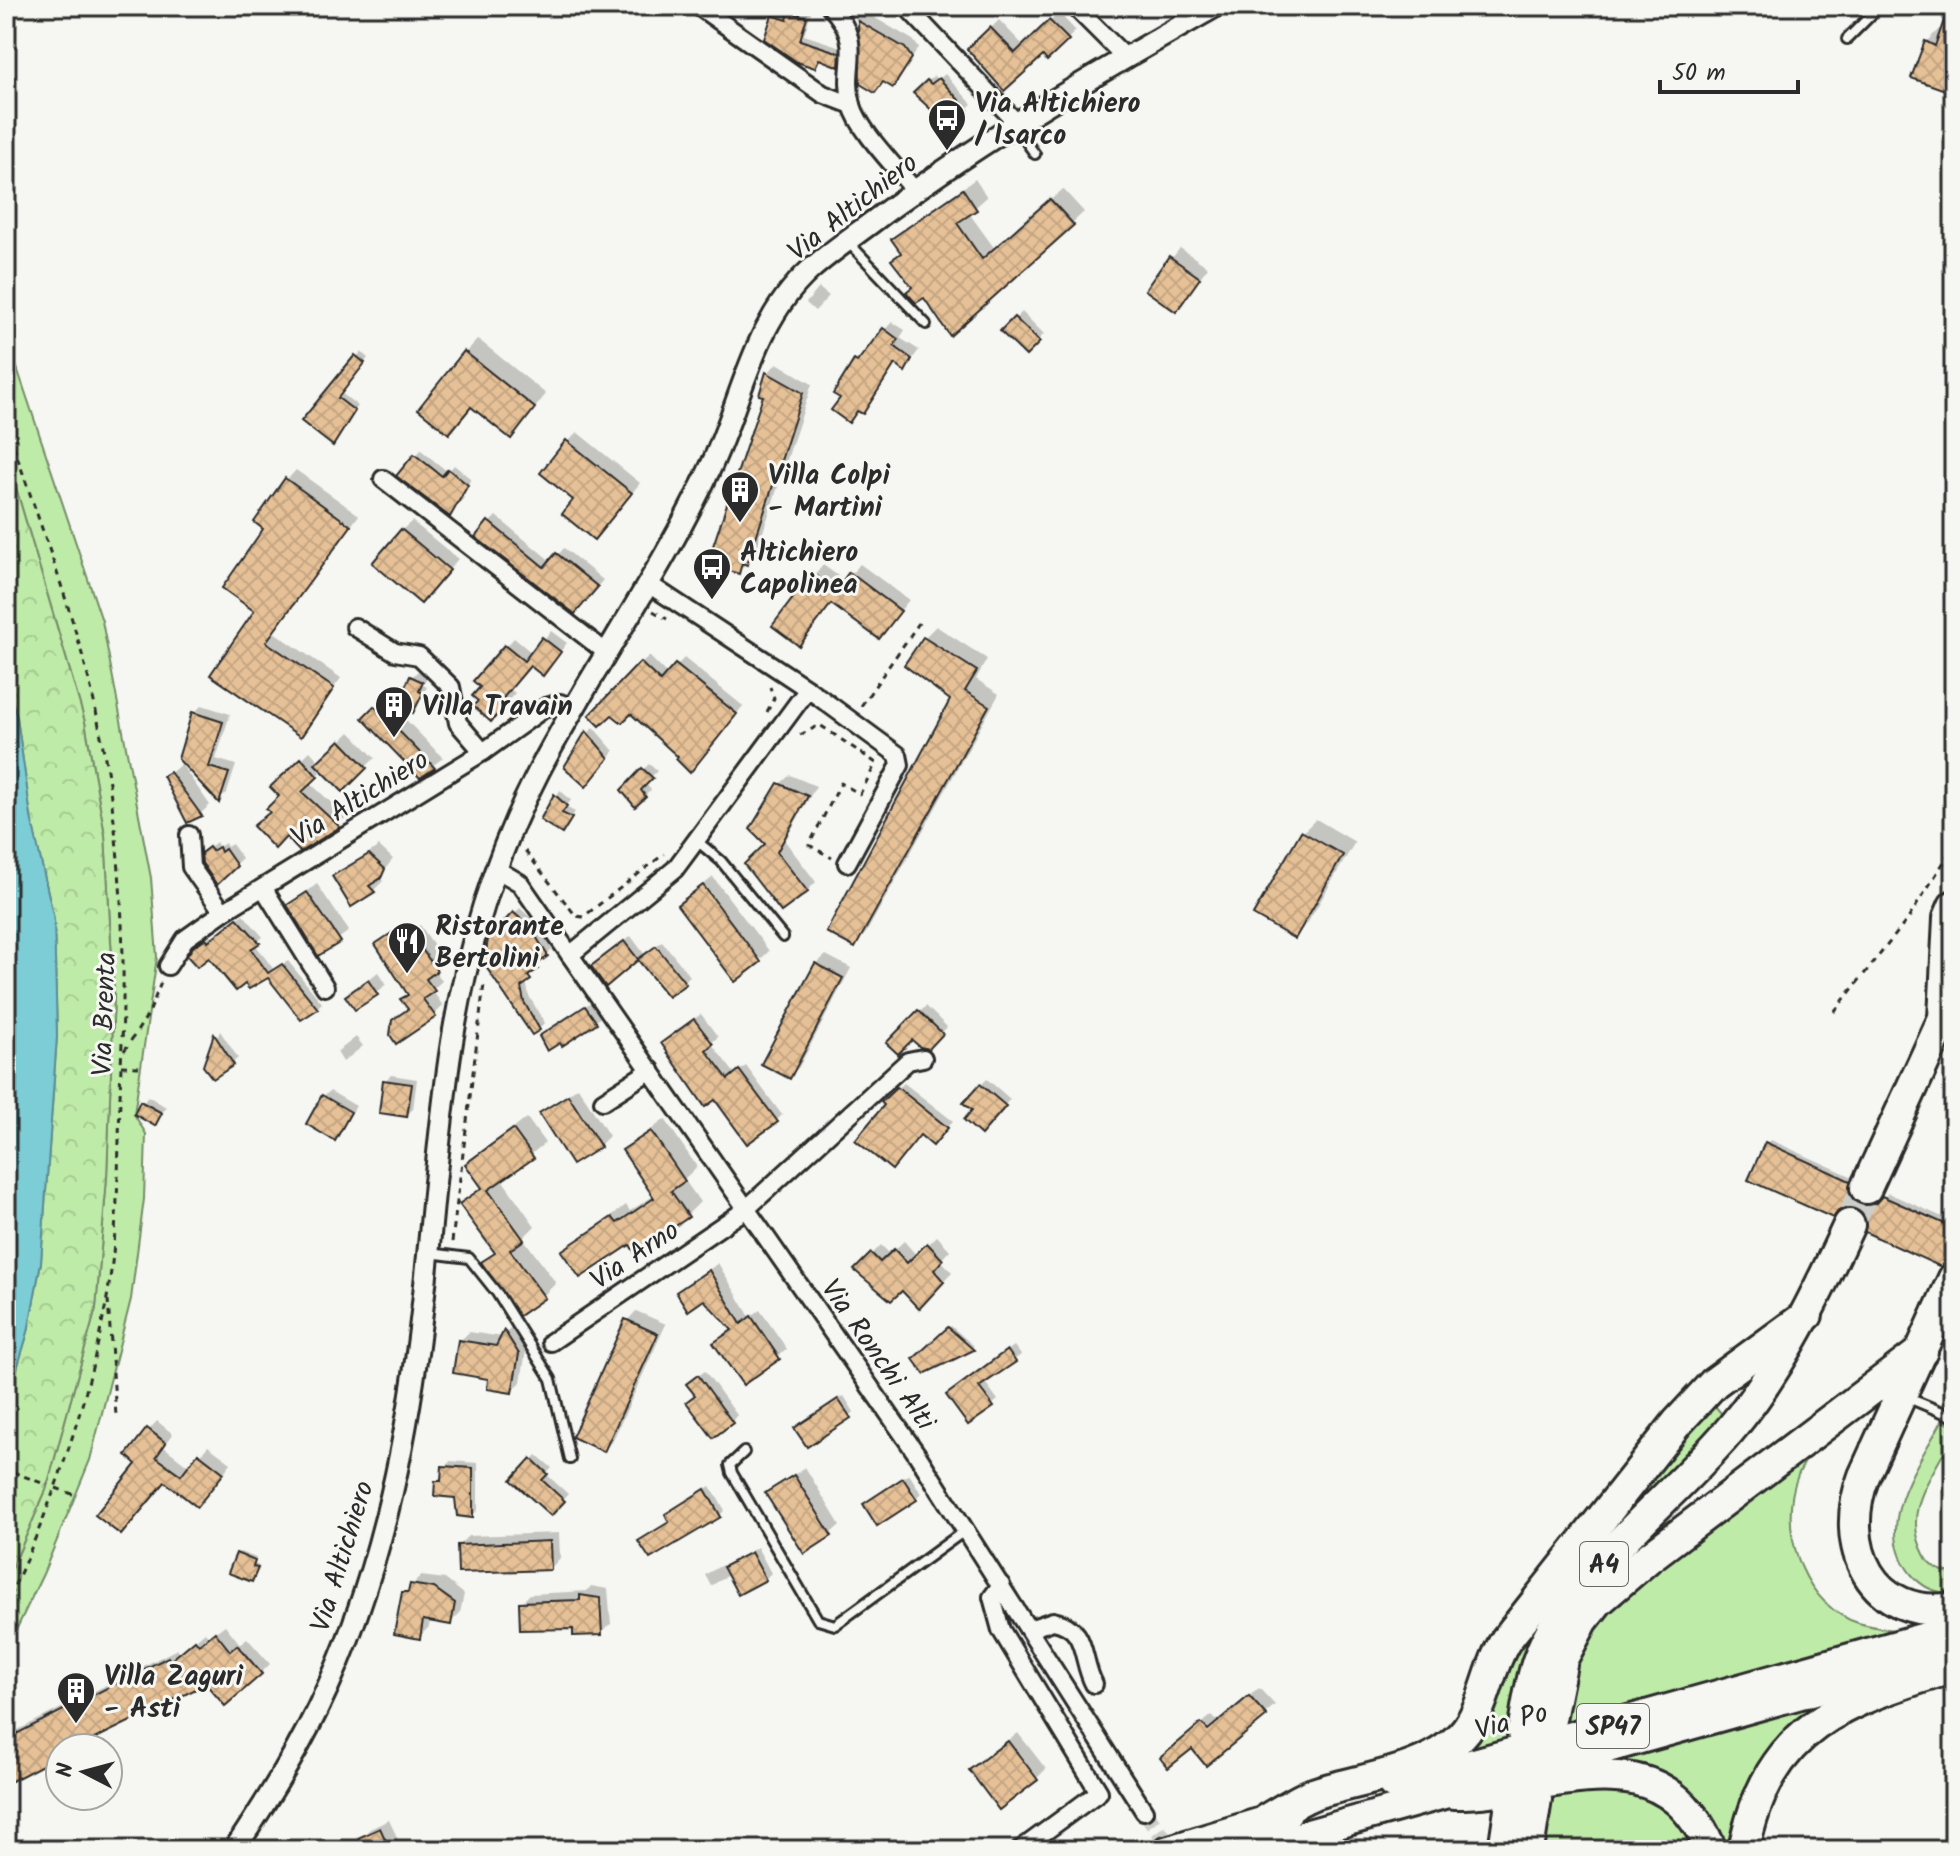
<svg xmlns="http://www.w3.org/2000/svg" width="1960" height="1856" font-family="Kalam,sans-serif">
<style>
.grass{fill:#bfeba8;stroke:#758b6a;stroke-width:2}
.forest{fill:url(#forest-crowns);stroke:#758b6a;stroke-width:2}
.water{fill:#7dcdd7;stroke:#5c8c92;stroke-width:2}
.shadow{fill:#0003;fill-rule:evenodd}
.building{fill:url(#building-cross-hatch);stroke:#2b2b2b;stroke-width:2}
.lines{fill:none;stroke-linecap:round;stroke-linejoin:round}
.minor-tunnel{stroke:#cdcdca;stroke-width:16;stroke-dasharray:16 8;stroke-linecap:butt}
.motorway-tunnel{stroke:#cdcdca;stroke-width:30;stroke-dasharray:30 15;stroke-linecap:butt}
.service-casing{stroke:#2b2b2b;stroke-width:14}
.minor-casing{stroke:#2b2b2b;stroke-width:22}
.tertiary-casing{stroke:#2b2b2b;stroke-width:26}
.trunk-casing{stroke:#2b2b2b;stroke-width:32}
.motorway-casing{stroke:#2b2b2b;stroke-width:36}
.path{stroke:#2b2b2b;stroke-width:3;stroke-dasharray:6 6;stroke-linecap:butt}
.service{stroke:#f6f6f2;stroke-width:8}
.minor{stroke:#f6f6f2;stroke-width:16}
.tertiary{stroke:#f6f6f2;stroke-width:20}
.trunk{stroke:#f6f6f2;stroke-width:26}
.motorway{stroke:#f6f6f2;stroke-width:30}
.labels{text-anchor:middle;stroke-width:6;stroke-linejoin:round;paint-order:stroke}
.shield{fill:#f6f6f2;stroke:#686867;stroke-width:2}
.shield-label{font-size:26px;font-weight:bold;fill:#2b2b2b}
.poi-label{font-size:28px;font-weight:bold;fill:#2b2b2b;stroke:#f6f6f2;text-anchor:start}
.street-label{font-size:28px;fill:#2b2b2b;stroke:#f6f6f2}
</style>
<defs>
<pattern id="forest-crowns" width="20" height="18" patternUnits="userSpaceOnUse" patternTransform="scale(2)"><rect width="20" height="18" fill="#bfeba8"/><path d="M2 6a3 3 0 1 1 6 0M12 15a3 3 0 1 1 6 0" fill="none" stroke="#a4ca91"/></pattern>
<pattern id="building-cross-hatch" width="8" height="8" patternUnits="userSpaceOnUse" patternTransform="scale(2)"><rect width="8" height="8" fill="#e6c197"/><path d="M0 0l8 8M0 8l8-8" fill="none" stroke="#c5a682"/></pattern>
</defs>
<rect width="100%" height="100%" fill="#f6f6f2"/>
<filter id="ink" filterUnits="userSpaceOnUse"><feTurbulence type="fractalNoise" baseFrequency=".0125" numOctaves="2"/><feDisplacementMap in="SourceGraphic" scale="16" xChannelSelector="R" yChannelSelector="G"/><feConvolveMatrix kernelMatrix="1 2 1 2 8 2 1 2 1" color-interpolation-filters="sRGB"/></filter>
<g filter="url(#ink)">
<g class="grass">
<polygon points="6,335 102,621 151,878 157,957 134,1114 146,1134 144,1199 131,1299 90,1460 43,1574 6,1651 6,1582 46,1490 96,1308 107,1177 114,994 105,835 85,722 6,454"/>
<polygon points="1715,1406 1726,1419 1519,1688 1509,1739 1471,1749 1491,1685 1679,1430"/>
<path d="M 1942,1421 L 1954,1426 L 1954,1455 L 1943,1454 C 1925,1487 1904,1516 1924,1554 C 1930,1567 1940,1572 1954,1573 L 1954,1593 C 1937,1594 1922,1587 1911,1574 C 1872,1525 1918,1465 1942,1421 Z"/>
<path d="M 1822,1439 C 1813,1450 1804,1461 1798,1475 C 1778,1525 1800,1597 1850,1620 C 1864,1626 1879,1628 1893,1630 L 1555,1730 L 1575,1655 L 1619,1594 Z"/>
<polygon points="1843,1694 1736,1850 1724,1850 1714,1822 1698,1801 1595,1762"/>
<polygon points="1616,1786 1667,1804 1703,1850 1535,1850 1543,1791"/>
</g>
<polygon class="forest" points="6,454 85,722 105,835 114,994 107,1177 96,1308 46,1490 6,1582 6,1405 28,1332 41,1262 57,1036 54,919 31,817 17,718 6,679"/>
<polygon class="water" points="6,679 17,718 31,817 54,919 57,1036 41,1262 28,1332 6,1405"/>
<g class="shadow">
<polygon points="1951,6 1954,6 1954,91 1926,42 1939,29 1943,31"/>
<polygon points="796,8 811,12 804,35 844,48 843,59 838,64 821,58 815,66 773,16 778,11 790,15"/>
<polygon points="863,11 913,40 919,48 893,85 885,80 875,90 863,32 855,19"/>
<polygon points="1059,13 1076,31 1047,58 1043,53 1004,88 970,49 999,20 1024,46"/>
<polygon points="945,74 972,104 966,109 915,93 934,76 938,80"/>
<polygon points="975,179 987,197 969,213 995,249 1063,189 1084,212 951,333 914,287 903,252 894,240"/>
<polygon points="1180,248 1208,267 1175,310 1147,290"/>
<polygon points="819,288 829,296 815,311 806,303"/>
<polygon points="1022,312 1044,334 1026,353 1003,331"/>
<polygon points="892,322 905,330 900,338 919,350 905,369 896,363 870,403 849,420 842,398 835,393 856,361"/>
<polygon points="478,339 546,394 523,423 472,405 449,432 466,352"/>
<polygon points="361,352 368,358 341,393 358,406 333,444 304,421"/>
<polygon points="777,363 812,384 756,553 738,572 766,395 761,394 768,373"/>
<polygon points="577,432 640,483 604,528 542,473"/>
<polygon points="421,450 448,472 454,465 471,479 461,495 464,498 450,514 399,475"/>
<polygon points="296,470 359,515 274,632 341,678 300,735 213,675 257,610 266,529 287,480"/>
<polygon points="496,516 552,562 564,548 603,580 582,605 489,523"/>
<polygon points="412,521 458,559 430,592 402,530"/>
<polygon points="860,564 909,600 879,637 832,602 799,643 775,625 823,565 845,581"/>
<polygon points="936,626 987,659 976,679 999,694 866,933 854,945 953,700 924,638"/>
<polygon points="551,631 567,643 550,665 531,664 510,689 515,693 499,711 481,700 482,686 476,681 514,638 532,653"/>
<polygon points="649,656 668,675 684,658 743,706 697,763 681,756 631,712 592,715"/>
<polygon points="418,671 428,676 423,685 427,687 413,711 412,677"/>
<polygon points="385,698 443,758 420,775 365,718"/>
<polygon points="202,705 230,714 216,759 236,765 227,793 219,800 180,758 194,713"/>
<polygon points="593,727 614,751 592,778 566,767"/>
<polygon points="350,732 375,758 343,789 323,769 310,783 347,817 300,849 272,811 282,796 273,787 310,751 320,762"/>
<polygon points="181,764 210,805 200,814 166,777"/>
<polygon points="649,764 657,771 645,783 651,790 635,804 623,790"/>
<polygon points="790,775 816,786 785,841 816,882 807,891 768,844 780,784"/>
<polygon points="560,790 571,800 566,807 575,812 562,831 543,819"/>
<polygon points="1316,819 1355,842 1307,924 1294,937 1255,914 1303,832"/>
<polygon points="216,842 219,847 225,843 227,847 232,844 242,858 217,882 203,853"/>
<polygon points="379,846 393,859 379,877 383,881 373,891 334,877"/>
<polygon points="713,877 769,951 760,960 679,905"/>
<polygon points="317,884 349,931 319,953 289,905"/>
<polygon points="520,908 535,922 552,949 526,981 529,996 545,1023 533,1032 490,940"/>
<polygon points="243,914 263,937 255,944 274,970 288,961 322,1003 317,1008 301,1017 269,975 200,942 211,935 213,937"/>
<polygon points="402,925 409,933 420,925 445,961 435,971 442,981 432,990 443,1006 434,1015 393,1021 409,1008 403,1000 409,994 378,944"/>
<polygon points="631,936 645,955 662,941 690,976 668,995 639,957 606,984 600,960"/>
<polygon points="826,955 851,968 799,1067 789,1076 816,964"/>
<polygon points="378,972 386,984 377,993 348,996"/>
<polygon points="590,1003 600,1017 596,1022 561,1040 546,1031"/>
<polygon points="926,1006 947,1027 928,1047 912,1037 889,1043"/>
<polygon points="701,1014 718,1037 711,1043 735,1074 746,1066 782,1115 776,1121 669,1038"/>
<polygon points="220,1031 238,1058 232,1063 205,1065"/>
<polygon points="356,1037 363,1046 343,1062 337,1052"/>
<polygon points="391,1075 417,1079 413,1109 407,1115 385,1081"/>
<polygon points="987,1079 1010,1099 987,1126 975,1110 981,1085"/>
<polygon points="904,1083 953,1121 933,1143 884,1102"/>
<polygon points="578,1087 609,1136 600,1145 542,1113"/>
<polygon points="330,1091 356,1106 335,1139 324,1096"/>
<polygon points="148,1096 166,1107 155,1123 137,1113"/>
<polygon points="527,1118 545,1143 501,1178 535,1226 523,1238 556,1283 543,1296 484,1262 496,1251 462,1204 483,1186 468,1164"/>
<polygon points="665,1119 697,1167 684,1179 700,1202 687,1215 630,1242 564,1251 626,1205 630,1211 655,1195 625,1150"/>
<path d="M 1771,1140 L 1853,1177 L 1854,1193 L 1864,1201 L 1881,1200 L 1888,1193 L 1954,1222 L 1954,1259 L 1866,1214 L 1767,1144 ZM 1885,1200 L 1886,1204 L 1862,1206 L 1858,1203 Z"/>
<polygon points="937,1236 950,1250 941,1260 952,1272 919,1306 902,1288 857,1270 881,1245 890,1254 904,1241 917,1256"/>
<polygon points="718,1263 750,1317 760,1310 787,1349 743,1382 716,1343 733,1328 704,1298 679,1293"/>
<polygon points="636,1311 666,1324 613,1440 604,1450 627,1321"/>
<polygon points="514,1323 527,1344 521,1382 512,1391 490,1377 460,1341 469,1332 503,1337"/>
<polygon points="951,1326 974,1346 931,1371 915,1359"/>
<polygon points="1014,1346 1021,1355 984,1381 998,1400 992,1405 954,1390"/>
<polygon points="705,1371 737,1415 732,1421 695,1378"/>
<polygon points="844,1396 854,1412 850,1416 801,1424"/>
<polygon points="157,1421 173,1434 164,1447 190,1467 208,1446 231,1463 206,1496 166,1480 138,1463 149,1430"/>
<polygon points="537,1455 552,1468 546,1474 568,1494 551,1513 514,1480"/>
<polygon points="450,1461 478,1463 478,1510 472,1516 457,1496 437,1482"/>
<polygon points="805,1467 840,1525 830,1534 768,1494"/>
<polygon points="909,1474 921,1493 915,1499 866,1504"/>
<polygon points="710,1486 725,1510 720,1515 671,1521 667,1514 672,1509"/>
<polygon points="559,1533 560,1558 551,1568 459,1545 468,1536"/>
<polygon points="757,1547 771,1573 765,1579 730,1574 711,1586 705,1575 708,1573 722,1565 724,1569"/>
<polygon points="240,1552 256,1558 254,1564 259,1566 252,1580 238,1554"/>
<polygon points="421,1576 445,1579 464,1594 460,1613 450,1623 430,1619 429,1627 419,1637 404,1593"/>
<polygon points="591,1586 608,1589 611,1624 601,1633 575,1627 521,1603 530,1594 587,1591"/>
<polygon points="225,1625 240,1644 247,1638 270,1664 261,1673 207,1681 73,1748 60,1748 60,1755 6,1771 6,1736 177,1649 180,1654 205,1632 209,1637"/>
<polygon points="1259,1688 1275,1705 1206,1763 1192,1746 1172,1749 1212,1715 1218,1722"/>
<polygon points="1018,1733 1046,1769 1036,1779 971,1771"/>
<polygon points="389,1820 403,1850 366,1850 360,1838 370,1829"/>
</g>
<g class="building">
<polygon points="1949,6 1954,6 1954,93 1911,78 1925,41 1935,46"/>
<polygon points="789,12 807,17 800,40 840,53 839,67 819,59 815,68 797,62 764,39 772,15 787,20"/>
<polygon points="1049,20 1069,40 1047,61 1043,56 1004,91 967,49 990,27 1015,53"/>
<polygon points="858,21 905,48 912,58 893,88 883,82 875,93 860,84"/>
<polygon points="939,78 968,110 949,126 913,93 927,80 931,84"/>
<polygon points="963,189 977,210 957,223 982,259 1050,199 1074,225 950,336 924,298 916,303 906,292 912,287 891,260 901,253 891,239"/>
<polygon points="1169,256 1200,278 1176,312 1145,290"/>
<polygon points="1014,317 1040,342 1026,356 1000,331"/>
<polygon points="883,328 898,339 894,346 912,359 905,372 895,364 863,414 857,411 849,423 831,410 840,398 833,394 854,360 857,362"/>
<polygon points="464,351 535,408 511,439 471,407 449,434 418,409"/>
<polygon points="355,355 365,363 338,398 355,411 333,446 301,421"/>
<polygon points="766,372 803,393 747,565 742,563 739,574 707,564 763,396 759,395"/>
<polygon points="566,440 632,493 594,540 562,514 573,500 540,473"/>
<polygon points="414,454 442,476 448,469 468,485 450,517 396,476"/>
<polygon points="285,478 351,526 266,642 334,688 301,737 210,675 254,611 222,588 263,529 254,522"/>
<polygon points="488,521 544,567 556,553 598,587 575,614 475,537"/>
<polygon points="401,529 450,570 421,604 372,563"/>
<polygon points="849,572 901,611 879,639 831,604 799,646 772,626 812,573 836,590"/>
<polygon points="542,637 561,652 543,676 530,666 503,698 508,702 491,722 473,706 478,701 472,696 480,687 473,681 504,645 524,661"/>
<polygon points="923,637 977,671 965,691 989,706 855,948 826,932 950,700 904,665"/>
<polygon points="640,662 660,681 675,664 737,714 690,773 676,759 678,757 631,714 622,723 612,715 600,726 589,715"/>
<polygon points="410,676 423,682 419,691 423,693 413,713 397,704"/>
<polygon points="374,706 397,729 435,768 420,778 362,718"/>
<polygon points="192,712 223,722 209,767 229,773 219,803 178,759"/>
<polygon points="586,731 609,758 586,787 564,767"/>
<polygon points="340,740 367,768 343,792 315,764"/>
<polygon points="301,758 318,777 302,792 340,827 300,852 286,837 275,849 253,826 270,812 266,809 279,796 270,787"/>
<polygon points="642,768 653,778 641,790 646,797 635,807 621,790"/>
<polygon points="170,772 202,816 187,823 163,776"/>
<polygon points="778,783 808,796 777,852 808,892 781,912 744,864 765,844 750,829"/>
<polygon points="554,794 567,806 562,813 572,818 562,834 540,820"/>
<polygon points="1301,831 1343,855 1295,939 1253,915"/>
<polygon points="209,847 212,851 219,847 221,852 225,849 237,866 217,885 202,863 201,853"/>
<polygon points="369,854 385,869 381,878 369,886 375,892 351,907 332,876"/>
<polygon points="703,885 761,962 735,982 677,905"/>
<polygon points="307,892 341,942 318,956 287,905"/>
<polygon points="513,912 530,927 548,956 535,966 538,969 528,976 531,980 521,987 524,1002 540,1030 532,1035 484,964 488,939"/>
<polygon points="237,918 260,943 251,949 268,973 282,964 318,1009 301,1020 268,978 249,989 245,984 236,991 209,958 197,967 187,956 193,947 206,938 208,941"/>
<polygon points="393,932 399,940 410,932 437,971 426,979 435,991 423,999 436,1017 396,1044 390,1035 392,1020 408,1009 400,999 408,995 375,944"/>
<polygon points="624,941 638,959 656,946 686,984 668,997 638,960 606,987 591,966"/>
<polygon points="815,963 843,978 790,1079 761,1064"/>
<polygon points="368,980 378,995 355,1010 345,996"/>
<polygon points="585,1006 597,1023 562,1046 560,1043 547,1051 539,1036"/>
<polygon points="918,1010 943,1034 929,1049 920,1047 912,1040 898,1054 886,1043"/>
<polygon points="694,1019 713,1044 706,1050 728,1079 739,1070 778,1122 747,1144 715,1100 705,1107 661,1043"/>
<polygon points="214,1034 234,1065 213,1079 203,1066"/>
<polygon points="383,1080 412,1084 407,1117 379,1113"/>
<polygon points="980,1084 1006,1106 981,1135 964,1120 972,1110 963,1103"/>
<polygon points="897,1087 948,1128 933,1146 920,1135 892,1170 855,1140 884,1105 881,1102"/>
<polygon points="322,1095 351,1112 335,1141 306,1124"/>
<polygon points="568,1095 601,1147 572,1165 539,1113"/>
<polygon points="140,1101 162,1113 155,1126 134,1114"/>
<polygon points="513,1129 534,1158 488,1190 524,1240 510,1250 545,1298 519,1316 481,1262 495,1253 459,1204 482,1188 465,1164"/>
<polygon points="651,1131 685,1181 671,1191 689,1217 635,1253 630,1245 580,1278 561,1251 612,1217 617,1223 654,1198 622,1150"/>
<polygon points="1765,1142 1850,1181 1851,1198 1859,1205 1876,1203 1882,1196 1954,1228 1954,1260 1941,1267 1865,1232 1864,1215 1856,1208 1839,1210 1833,1218 1748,1180"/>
<polygon points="927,1243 943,1260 934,1270 944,1282 919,1309 902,1291 891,1301 854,1270 871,1253 880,1262 894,1249 907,1263"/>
<polygon points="709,1270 741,1324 751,1316 780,1359 743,1385 713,1343 732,1330 704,1300 688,1311 676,1292"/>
<polygon points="625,1319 658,1334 604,1452 572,1437"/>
<polygon points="948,1327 974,1350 924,1374 913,1359"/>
<polygon points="504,1330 519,1354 512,1393 487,1389 488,1379 453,1373 458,1340 496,1346"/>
<polygon points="1007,1350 1016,1362 979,1387 994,1407 968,1425 946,1395"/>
<polygon points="698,1375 733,1423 713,1438 686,1402 695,1395 686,1384"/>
<polygon points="838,1399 851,1418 807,1447 794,1428"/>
<polygon points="147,1428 166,1443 156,1457 181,1475 198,1453 224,1473 197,1507 165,1482 121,1535 95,1515 136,1464 126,1455"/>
<polygon points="531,1458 548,1474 542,1480 565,1501 551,1516 511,1480"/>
<polygon points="442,1466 473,1468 473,1518 457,1516 455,1498 434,1496 435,1481 441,1481"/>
<polygon points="794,1475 832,1536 804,1554 765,1493"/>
<polygon points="903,1478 917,1500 877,1526 863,1504"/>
<polygon points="705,1489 721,1517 650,1559 638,1541 669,1522 665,1514"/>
<polygon points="550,1541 551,1570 458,1573 457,1545"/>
<polygon points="751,1552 766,1580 738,1595 723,1567"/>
<polygon points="236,1553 255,1561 253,1567 258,1568 252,1582 228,1573"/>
<polygon points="410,1584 434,1588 455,1603 451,1625 423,1620 420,1639 394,1634 402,1592 408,1592"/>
<polygon points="580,1595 600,1598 602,1635 573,1636 573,1629 520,1630 519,1602 580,1600"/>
<polygon points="215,1632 230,1651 237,1645 262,1674 225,1706 206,1684 76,1748 60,1748 60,1756 6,1784 6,1739 168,1657 170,1661 195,1640 199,1645"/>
<polygon points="1249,1696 1267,1716 1206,1766 1192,1749 1168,1768 1160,1758 1201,1723 1208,1730"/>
<polygon points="1008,1741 1038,1780 999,1810 969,1770"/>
<polygon points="380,1828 390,1850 364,1850 358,1838"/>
</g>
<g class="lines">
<polyline class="minor-tunnel" points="1144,1811 1173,1850"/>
<polyline class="motorway-tunnel" points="1849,1225 1866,1188"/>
<defs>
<g id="service">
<polyline points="1847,39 1880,6"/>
<polyline points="1015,126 1035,154"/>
<polyline points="848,242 926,324"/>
<polyline points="697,841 721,861 783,937"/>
<polyline points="429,1253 469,1258 497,1293 551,1379 570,1459"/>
<polyline points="1906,1397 1954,1417"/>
<polyline points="744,1452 730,1465 732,1473 818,1620 835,1625 967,1529"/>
</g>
<g id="minor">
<polyline points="698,6 823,94 852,105"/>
<path d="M 830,6 C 867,47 841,62 852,105 C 859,131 897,168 914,190"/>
<polyline points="906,6 1017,123"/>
<polyline points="1074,6 1127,59"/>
<polyline points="383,479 607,653"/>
<polyline points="647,583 808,689 898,755 900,765 847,863"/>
<polyline points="355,627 395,652 419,656 451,687 458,723 483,752"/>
<polyline points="189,835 191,867 223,912"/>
<polyline points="496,869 520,883 916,1453 1144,1811"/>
<polyline points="264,889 325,987"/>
<polyline points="570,955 675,869 808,689"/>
<polyline points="168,966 185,939 223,912 483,752 546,707 560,703 575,709"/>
<polyline points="603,1101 651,1070"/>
<polyline points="551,1342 745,1210 908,1061 923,1058"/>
<polyline points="1001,1585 992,1597 1001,1630 1099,1792 1020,1850"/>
<path d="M 1029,1629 L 1053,1621 C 1089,1628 1080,1658 1094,1684"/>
</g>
<path id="tertiary" d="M 234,1850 C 265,1804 294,1758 318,1708 C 370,1601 400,1477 416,1360 C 431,1254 435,1147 452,1042 C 467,949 495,855 539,771 C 593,667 663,571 712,464 C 743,397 753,322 810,270 C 829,253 851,238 871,223 C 979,141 1098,73 1216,6"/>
<g id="trunk">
<polyline points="1392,1785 1954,1628"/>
<polyline points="1166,1850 1288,1813"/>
<polyline points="1248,1850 1954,1652"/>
</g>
<g id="motorway">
<polyline points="1866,1188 1944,1018 1949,918 1954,906"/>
<path d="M 1954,1278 L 1864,1476 C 1837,1546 1871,1621 1954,1608"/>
<polyline points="1548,1729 1562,1659 1583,1620 1598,1601 1647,1559 1922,1351"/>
<path d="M 1523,1733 C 1527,1709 1530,1684 1538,1661 C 1569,1572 1675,1498 1734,1425 C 1783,1365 1817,1294 1849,1225"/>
<path d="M 1454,1793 C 1549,1794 1661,1729 1711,1850"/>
<path d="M 1269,1818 C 1283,1810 1298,1800 1313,1794 C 1362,1778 1432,1773 1466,1730 C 1486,1704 1488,1668 1506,1640 L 1677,1423 L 1714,1383 L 1807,1315"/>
<polyline points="1504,1850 1512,1796"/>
<polyline points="1528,1850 1536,1799"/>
<path d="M 1744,1850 C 1768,1724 1845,1701 1954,1667"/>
</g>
</defs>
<use href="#service" class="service-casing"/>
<use href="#minor" class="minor-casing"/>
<use href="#tertiary" class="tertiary-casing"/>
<use href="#trunk" class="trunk-casing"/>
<use href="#motorway" class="motorway-casing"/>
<g class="path">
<polyline points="1233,14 1247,6"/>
<path d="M 6,423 C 36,515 73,608 94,702 C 121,824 127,942 121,1066 C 118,1143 120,1222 107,1298 C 88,1404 52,1507 6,1604"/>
<polyline points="653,611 667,619"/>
<polyline points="861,706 919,623"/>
<polyline points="767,712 774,698 770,687"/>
<polyline points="800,735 820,725 876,763 860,794 841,783 809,845 832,858"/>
<polyline points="525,851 576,916 583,917 664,854"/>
<polyline points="1834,1012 1908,919 1954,846"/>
<polyline points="124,1051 149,1013 162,980"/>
<polyline points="121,1066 140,1067"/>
<polyline points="452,1242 484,984"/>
<polyline points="108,1300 116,1416"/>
<polyline points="13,1472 47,1485"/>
<polyline points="56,1488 75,1495"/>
</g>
<use href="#service" class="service"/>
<use href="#minor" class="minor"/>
<use href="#tertiary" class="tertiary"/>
<use href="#trunk" class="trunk"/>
<use href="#motorway" class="motorway"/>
</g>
</g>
<defs>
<symbol id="bus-pin" viewBox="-11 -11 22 30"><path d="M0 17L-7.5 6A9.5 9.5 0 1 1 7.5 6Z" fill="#2b2b2b" stroke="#f6f6f2"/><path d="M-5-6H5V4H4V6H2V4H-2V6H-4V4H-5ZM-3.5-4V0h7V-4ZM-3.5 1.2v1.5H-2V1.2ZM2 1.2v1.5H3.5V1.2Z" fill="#fff"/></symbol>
<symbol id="building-pin" viewBox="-11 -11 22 30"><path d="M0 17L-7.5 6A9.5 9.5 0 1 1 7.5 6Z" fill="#2b2b2b" stroke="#f6f6f2"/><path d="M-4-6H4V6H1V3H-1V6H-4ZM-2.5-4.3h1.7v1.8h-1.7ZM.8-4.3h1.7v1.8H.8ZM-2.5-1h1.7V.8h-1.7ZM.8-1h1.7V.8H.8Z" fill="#fff"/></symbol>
<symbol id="restaurant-pin" viewBox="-11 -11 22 30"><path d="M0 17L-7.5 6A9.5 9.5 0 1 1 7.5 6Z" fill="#2b2b2b" stroke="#f6f6f2"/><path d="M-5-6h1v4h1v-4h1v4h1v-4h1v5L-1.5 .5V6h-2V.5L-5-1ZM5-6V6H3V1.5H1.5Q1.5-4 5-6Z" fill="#fff"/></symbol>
</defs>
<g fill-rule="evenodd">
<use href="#bus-pin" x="925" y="96" width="44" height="60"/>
<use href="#building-pin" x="718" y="468" width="44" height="60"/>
<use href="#bus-pin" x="690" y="545" width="44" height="60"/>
<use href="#building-pin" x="372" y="683" width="44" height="60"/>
<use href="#restaurant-pin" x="385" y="919" width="44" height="60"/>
<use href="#building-pin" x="54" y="1669" width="44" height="60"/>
</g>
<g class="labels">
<g class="shield">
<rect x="1580" y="1542" width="48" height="44" rx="6"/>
<rect x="1577" y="1704" width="72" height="44" rx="6"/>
</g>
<g class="shield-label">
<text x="1604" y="1573">A4</text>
<text x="1613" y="1735">SP47</text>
</g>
<g class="poi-label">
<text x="975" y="112">Via Altichiero<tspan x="975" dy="32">/ Isarco</tspan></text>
<text x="768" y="484">Villa Colpi<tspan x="768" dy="32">- Martini</tspan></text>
<text x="740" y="561">Altichiero<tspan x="740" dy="32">Capolinea</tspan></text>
<text x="422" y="715">Villa Travain</text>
<text x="435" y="935">Ristorante<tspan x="435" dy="32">Bertolini</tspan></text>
<text x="104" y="1685">Villa Zaguri<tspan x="104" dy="32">- Asti</tspan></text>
</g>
<g class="street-label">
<text transform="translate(852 206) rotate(-38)" y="10">Via Altichiero</text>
<text transform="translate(359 797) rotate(-32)" y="10">Via Altichiero</text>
<text transform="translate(103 1014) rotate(-88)" y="10">Via Brenta</text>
<text transform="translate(634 1254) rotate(-34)" y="10">Via Arno</text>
<text transform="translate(879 1354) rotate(55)" y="10">Via Ronchi Alti</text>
<text transform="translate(341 1556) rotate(-73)" y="10">Via Altichiero</text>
<text transform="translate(1511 1720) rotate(-15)" y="10">Via Po</text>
</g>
</g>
<rect width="1960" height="1856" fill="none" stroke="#f6f6f2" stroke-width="32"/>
<rect x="16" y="16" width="1928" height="1824" fill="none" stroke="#2b2b2b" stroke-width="3" filter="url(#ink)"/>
<g transform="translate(84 1772) rotate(276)"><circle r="38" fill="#f6f6f2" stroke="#a5a5a2" stroke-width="2"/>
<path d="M0-6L14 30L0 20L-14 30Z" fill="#2b2b2b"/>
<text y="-12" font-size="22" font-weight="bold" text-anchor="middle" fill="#2b2b2b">N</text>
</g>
<path d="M1660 80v12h138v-12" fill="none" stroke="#2b2b2b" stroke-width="4"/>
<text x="1672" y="80" font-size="24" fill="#2b2b2b" stroke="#f6f6f2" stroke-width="6" paint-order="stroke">50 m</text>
</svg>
